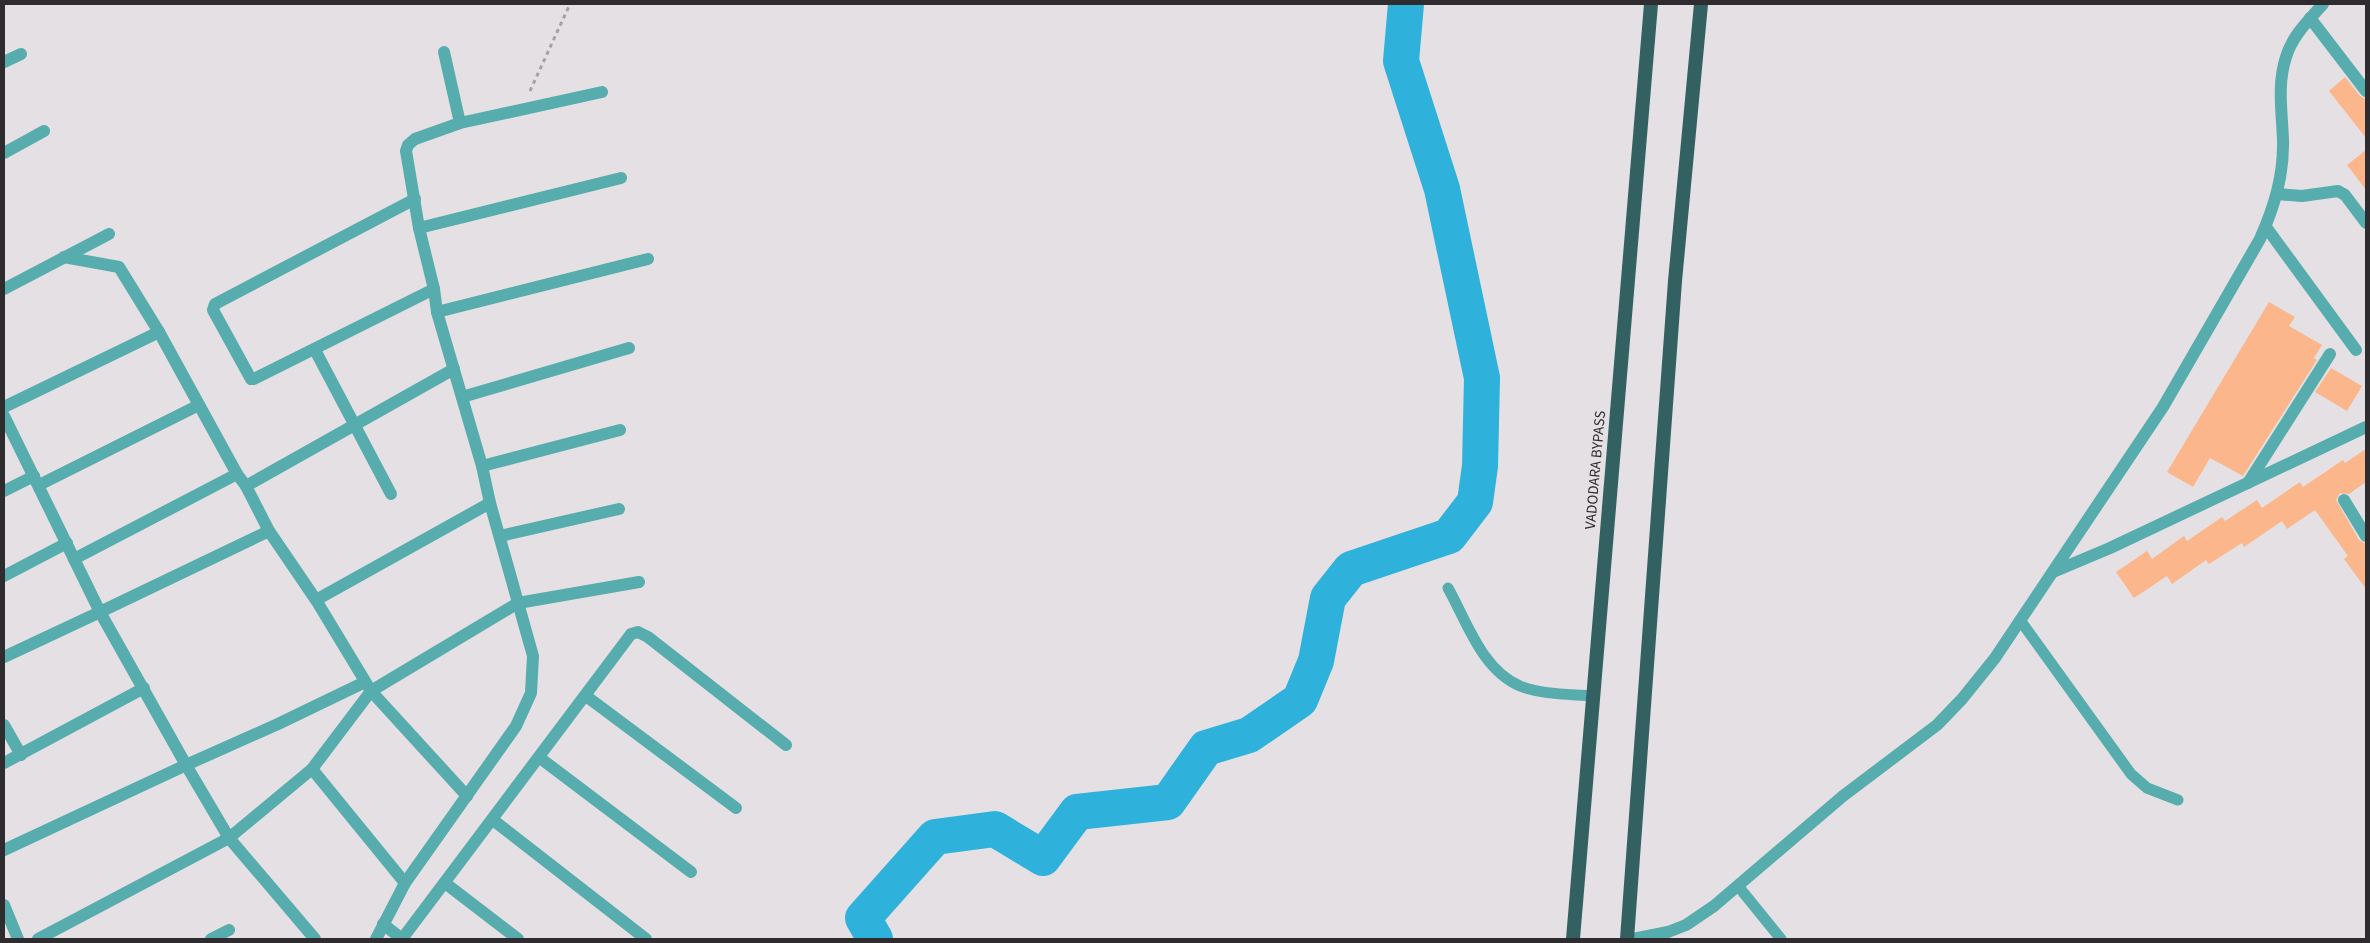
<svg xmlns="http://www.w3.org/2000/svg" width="2370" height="943" font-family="'Source Sans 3',sans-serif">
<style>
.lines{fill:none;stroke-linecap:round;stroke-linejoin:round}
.river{stroke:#2eb1da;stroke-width:36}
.building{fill:#fbb68c}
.path{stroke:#a5a2a5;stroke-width:3;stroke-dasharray:4 4;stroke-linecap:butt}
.service{stroke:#57acad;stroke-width:11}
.minor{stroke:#57acad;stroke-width:12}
.trunk{stroke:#336061;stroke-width:14}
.labels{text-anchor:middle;stroke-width:4;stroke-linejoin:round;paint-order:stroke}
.street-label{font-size:15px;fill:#2e2c2e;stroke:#e4e0e4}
</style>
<rect width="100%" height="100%" fill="#e4e0e4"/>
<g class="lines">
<polyline class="river" points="875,939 863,918 935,837 995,829 1043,858 1077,812 1168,802 1206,748 1249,735 1300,700 1316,661 1328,598 1351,569 1449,536 1475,502 1480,466 1482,378 1442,189 1401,61 1406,4"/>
</g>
<g class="building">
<polygon points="2345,77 2360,96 2366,99 2366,138 2329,91"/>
<polygon points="2366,150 2366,190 2347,165"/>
<polygon points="2269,302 2295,317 2289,326 2322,345 2314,358 2317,360 2243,476 2210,458 2193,487 2167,472"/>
<polygon points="2331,368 2362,386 2347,411 2315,392"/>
<polygon points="2366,449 2366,482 2349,494 2340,493 2336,500 2359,540 2366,544 2366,589 2344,559 2348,556 2315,510 2287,529 2282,521 2244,547 2242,543 2209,564 2206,560 2172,584 2167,576 2134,598 2116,572 2147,551 2152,559 2184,536 2187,541 2222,517 2225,521 2257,500 2262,508 2300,482 2303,487 2343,460 2345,463"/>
</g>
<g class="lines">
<polyline class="path" points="530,91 570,4"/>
<g class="service">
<path d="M 1448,588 C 1467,622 1482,670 1520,686 C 1543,695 1569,694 1593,696"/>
<polyline points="2020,620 2131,774 2147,788 2178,800"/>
<polyline points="1738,886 1781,939"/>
</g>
<g class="minor">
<polyline points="2310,18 2366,91"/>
<polyline points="444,52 460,123"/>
<polyline points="4,62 21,54"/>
<polyline points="4,153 44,131"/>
<polyline points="2277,194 2302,196 2338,191 2345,195 2366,223"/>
<polyline points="415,199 215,304 213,310 251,379 254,379 434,289"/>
<polyline points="2266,227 2356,350"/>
<polyline points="419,228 621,178"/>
<polyline points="64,257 119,267 159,332"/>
<polyline points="4,289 109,234"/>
<polyline points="437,312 648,259"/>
<polyline points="315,350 391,494"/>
<polyline points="462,397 629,348"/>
<polyline points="4,407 159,332 237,474 246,486 269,531 100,612 186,765 4,850"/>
<polyline points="4,416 100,612 4,657"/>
<polyline points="482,466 620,430"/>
<polyline points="2248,483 2330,354"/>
<polyline points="39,485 199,405"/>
<polyline points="246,486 454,369"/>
<polyline points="4,491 34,476"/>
<polyline points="2344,500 2366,536"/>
<polyline points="269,531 316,600 371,691 518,603 639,582"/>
<polyline points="500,536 619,509"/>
<polyline points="74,559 237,474"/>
<polyline points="2053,572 2110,548 2366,427"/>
<polyline points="4,576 67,543"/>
<polyline points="316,600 490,503"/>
<polyline points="586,696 736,808"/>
<polyline points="4,725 21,755"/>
<polyline points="540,758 691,872"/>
<polyline points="4,763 144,688"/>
<polyline points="312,769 371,691 467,796"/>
<polyline points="493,820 646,939"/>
<polyline points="445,883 518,939"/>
<polyline points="4,905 18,939"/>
<polyline points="383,924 402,939 631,634 638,632 648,637 786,745"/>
<polyline points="38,939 229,838 312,769 405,883"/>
<polyline points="211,939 229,930"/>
<polyline points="315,939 229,838 186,765 278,724 365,682"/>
<polyline points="376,939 405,883 516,726 531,693 533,656 490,503 482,466 437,312 434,289 419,228 406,151 408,145 415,139 460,123 602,92"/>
<path d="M 1633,939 L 1668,932 L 1686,925 L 1714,906 L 1843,796 L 1937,725 L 1962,699 L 1995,658 L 2163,407 L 2260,239 C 2274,207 2284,176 2283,140 C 2282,111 2277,85 2286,57 C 2292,36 2309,20 2323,4"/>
</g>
<g class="trunk">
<polyline points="1573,939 1651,4"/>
<polyline points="1627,939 1675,281 1701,4"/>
</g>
</g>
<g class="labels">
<g class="street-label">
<text transform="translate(1595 470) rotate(-85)" y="5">VADODARA BYPASS</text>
</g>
</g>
<rect width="2370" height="943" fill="none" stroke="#2e2c2e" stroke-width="10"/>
</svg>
